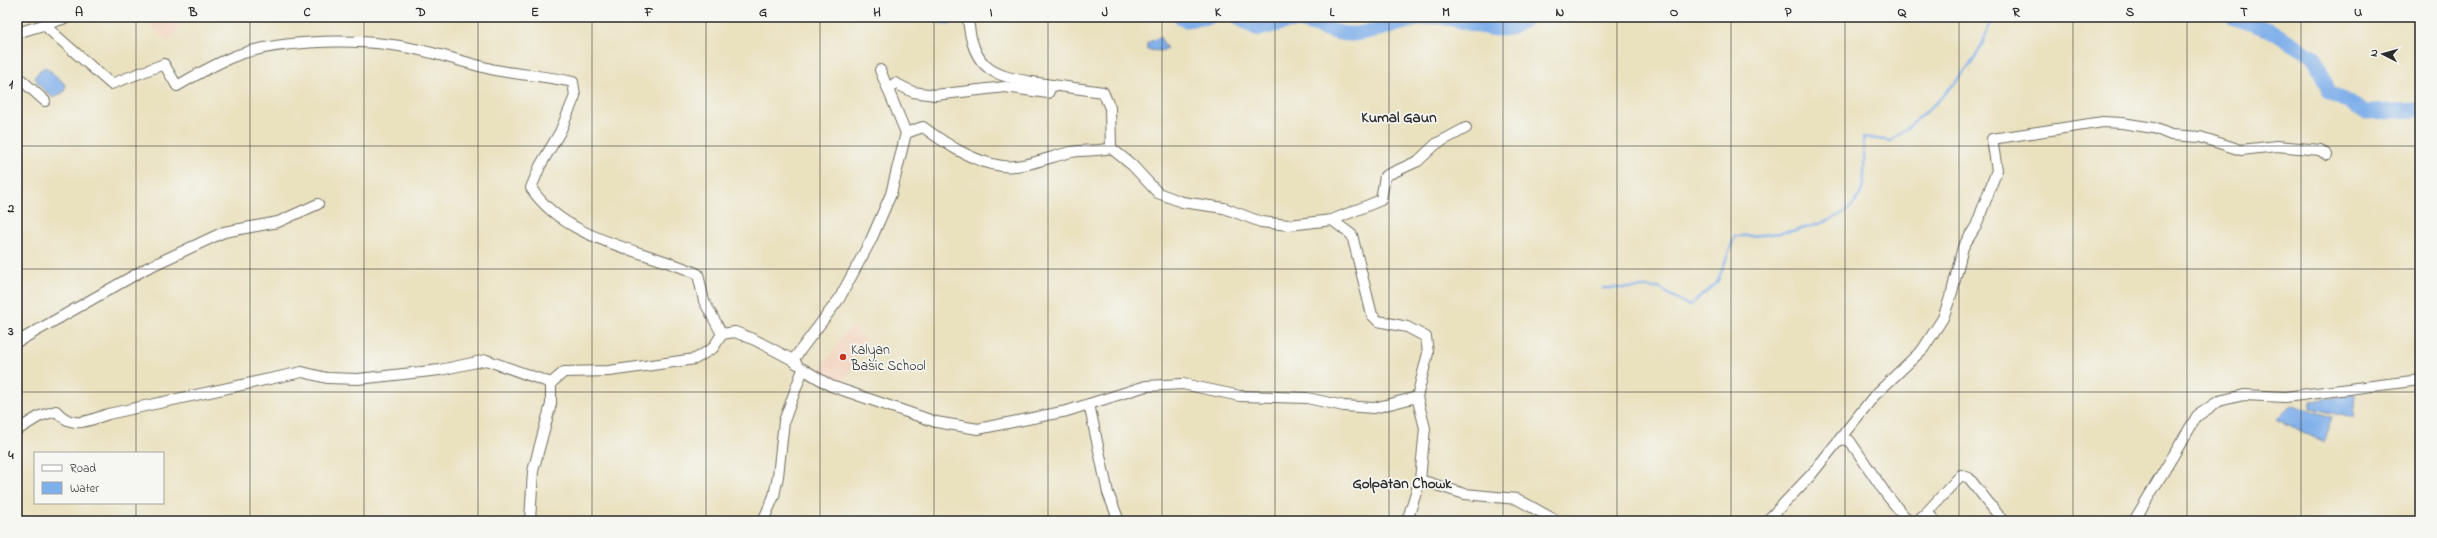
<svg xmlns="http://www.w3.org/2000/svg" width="2437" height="538" font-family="'Indie Flower',sans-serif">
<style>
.built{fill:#f3d4bf}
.water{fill:#7fafea;stroke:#556d8a}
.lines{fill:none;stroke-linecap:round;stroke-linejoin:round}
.stream{stroke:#7fafea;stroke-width:2.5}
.river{stroke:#7fafea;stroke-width:15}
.street-casing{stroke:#6e6b5f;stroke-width:12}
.street{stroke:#fff;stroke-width:10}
.grid{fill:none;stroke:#2b2b2b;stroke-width:1;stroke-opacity:0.55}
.poi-dot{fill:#c8321e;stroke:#f6f6f2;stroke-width:1.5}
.labels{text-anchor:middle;stroke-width:3.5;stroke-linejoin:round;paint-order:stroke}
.poi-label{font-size:14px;fill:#2b2b2b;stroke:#f6f6f2;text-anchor:start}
.neighbourhood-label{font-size:15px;font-weight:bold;fill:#2b2b2b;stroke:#f6f6f2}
.neatline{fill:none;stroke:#2b2b2b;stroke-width:1.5}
.grid-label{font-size:13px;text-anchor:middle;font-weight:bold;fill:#2b2b2b}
</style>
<rect width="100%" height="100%" fill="#f6f6f2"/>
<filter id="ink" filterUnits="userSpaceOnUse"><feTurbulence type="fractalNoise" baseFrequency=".025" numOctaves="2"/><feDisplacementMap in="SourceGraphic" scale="8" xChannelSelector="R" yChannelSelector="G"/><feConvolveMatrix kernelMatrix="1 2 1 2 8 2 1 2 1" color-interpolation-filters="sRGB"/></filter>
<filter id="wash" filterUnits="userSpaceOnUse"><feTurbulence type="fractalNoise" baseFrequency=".012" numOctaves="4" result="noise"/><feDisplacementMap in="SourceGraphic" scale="16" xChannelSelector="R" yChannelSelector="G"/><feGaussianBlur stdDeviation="0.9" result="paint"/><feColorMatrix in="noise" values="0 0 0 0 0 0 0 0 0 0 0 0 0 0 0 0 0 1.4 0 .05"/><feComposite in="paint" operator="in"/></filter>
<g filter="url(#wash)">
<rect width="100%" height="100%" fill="#eae1bf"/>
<g class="built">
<polygon points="143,17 197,17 181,25 168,42"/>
<polygon points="850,327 867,340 841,386 818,373"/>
</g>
<g class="water">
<polygon points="1160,37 1167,49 1161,51 1147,50 1147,43"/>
<polygon points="46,67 66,85 64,92 53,98 39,85 35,77 40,70"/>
<polygon points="2355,394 2353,418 2311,408 2311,401"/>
<polygon points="2292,405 2332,417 2323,442 2277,419"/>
</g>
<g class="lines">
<path class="stream" d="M 1603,288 L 1659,288 L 1689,306 L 1717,283 L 1735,236 C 1767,237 1853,228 1862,189 C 1866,173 1864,153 1863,137 L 1891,141 C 1923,116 1955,88 1977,54 C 1985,43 1986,29 1993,17"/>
<g class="river">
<polyline points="943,17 950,17"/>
<polyline points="1181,17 1185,20 1209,17"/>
<path d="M 1237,17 L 1258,29 C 1269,27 1282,22 1294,21 C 1311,21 1330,34 1350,34 C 1380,33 1408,17 1439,17 C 1462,18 1488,33 1510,28 C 1516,26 1523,20 1528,17"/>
<polyline points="2232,17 2270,30 2315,58 2329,92 2366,112 2420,110"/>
</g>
</g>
</g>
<g filter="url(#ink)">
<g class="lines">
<defs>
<g id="street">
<path d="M 968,17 C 972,78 1002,77 1052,85"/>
<path d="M 44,25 L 111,84 L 164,64 L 177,86 C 194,76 212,66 230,58 C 272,40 347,39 392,45 C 427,49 461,62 495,70 C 521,75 547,76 573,82 L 575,96 L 560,132 L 540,166 L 531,188 C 567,242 643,249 698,274 L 704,301 L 722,334"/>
<polyline points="17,33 69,17"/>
<path d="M 880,70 L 906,133 L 923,127 C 946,144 973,162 1002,166 C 1022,169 1052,156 1071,152 C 1085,149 1097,152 1111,148 L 1132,165 L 1158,193 L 1182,202 L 1224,208 L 1261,222 L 1289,225 L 1332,220 L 1381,200 L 1385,176 L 1418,161 L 1436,144 L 1466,128"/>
<polyline points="17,76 45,101"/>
<polyline points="888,90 895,83 913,92 935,95 1005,87 1048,93 1052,85 1103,92 1110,108 1111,148"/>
<polyline points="1332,220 1352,235 1372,315 1378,321 1407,327 1426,337 1428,353 1417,397"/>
<polyline points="17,342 147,268 224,232 278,222 318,204"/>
<polyline points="797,364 793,360 839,299 871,240 891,194 906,133"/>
<polyline points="1089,404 1108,493 1119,521"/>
<path d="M 17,430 L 40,416 L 56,411 C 73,430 87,421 108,414 L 302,372 L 327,378 L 358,379 L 440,370 L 486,360 L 551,383"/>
<polyline points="1841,439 1850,441 1886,494 1908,521"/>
<polyline points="1420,480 1465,494 1517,499 1557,521"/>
<polyline points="1927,512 1961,475 1969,478 2003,521"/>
<polyline points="530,521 533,471 551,404 551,383 564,372 609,371 695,359 713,348 722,334 735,332 755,340 793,360"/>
<polyline points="763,521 774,496 778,476 784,421 803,369 831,386 936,422 978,429 1067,411 1146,386 1183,384 1240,396 1307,398 1344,406 1374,408 1417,397 1425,428 1420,480 1407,521"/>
<polyline points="1767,521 1811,475 1874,396 1923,349 1943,318 1952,292 1963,247 1976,226 1997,170 1992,139 2103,122 2122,123 2154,128 2171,135 2200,137 2241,150 2277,146 2320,150 2327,155"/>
<polyline points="1917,521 1927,512 1935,521"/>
<polyline points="2134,521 2197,416 2219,401 2244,395 2285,397 2420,380"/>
</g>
</defs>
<use href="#street" class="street-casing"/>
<use href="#street" class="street"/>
</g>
</g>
<path class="grid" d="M 136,17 L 136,453M 250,17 L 250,521M 364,17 L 364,521M 478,17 L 478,521M 592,17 L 592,521M 706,17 L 706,521M 820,17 L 820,521M 934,17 L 934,521M 1048,17 L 1048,521M 1162,17 L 1162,521M 1275,17 L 1275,521M 1389,17 L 1389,521M 1503,17 L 1503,521M 1617,17 L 1617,521M 1731,17 L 1731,521M 1845,17 L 1845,521M 1959,17 L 1959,521M 2073,17 L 2073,521M 2187,17 L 2187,521M 2301,17 L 2301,521M 17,146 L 2420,146M 17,269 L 2420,269M 17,392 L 2420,392M 136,503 L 136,521"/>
<circle class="poi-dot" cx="843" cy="357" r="4"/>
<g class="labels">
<g class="poi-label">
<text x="851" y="354">Kalyan<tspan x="851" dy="16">Basic School</tspan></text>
</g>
<g class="neighbourhood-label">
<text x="1399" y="122">Kumal Gaun</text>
<text x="1402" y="488">Golpatan Chowk</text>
</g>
</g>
<rect width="2437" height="538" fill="none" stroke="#f6f6f2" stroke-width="44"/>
<rect x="34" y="452" width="130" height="52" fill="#f6f6f2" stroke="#a5a5a2"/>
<rect x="42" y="465" width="20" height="6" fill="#ffffff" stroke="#a5a5a2"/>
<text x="70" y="472" font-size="12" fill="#2b2b2b">Road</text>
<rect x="42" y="482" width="20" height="12" fill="#7fafea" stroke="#a5a5a2"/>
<text x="70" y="492" font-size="12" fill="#2b2b2b">Water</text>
<g transform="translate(2383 54) rotate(276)" stroke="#f6f6f2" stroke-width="3" paint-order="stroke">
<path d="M0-3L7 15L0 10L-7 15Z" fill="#2b2b2b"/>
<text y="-6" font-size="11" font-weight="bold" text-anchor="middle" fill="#2b2b2b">N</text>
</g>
<rect x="22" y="22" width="2393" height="494" class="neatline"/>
<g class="grid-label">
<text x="79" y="16">A</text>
<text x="193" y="16">B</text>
<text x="307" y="16">C</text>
<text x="421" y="16">D</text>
<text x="535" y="16">E</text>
<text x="649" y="16">F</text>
<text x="763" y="16">G</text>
<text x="877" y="16">H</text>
<text x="991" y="16">I</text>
<text x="1105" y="16">J</text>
<text x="1218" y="16">K</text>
<text x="1332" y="16">L</text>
<text x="1446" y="16">M</text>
<text x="1560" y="16">N</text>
<text x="1674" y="16">O</text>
<text x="1788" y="16">P</text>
<text x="1902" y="16">Q</text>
<text x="2016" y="16">R</text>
<text x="2130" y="16">S</text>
<text x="2244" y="16">T</text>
<text x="2358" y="16">U</text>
<text x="11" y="88">1</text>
<text x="11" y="212">2</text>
<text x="11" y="335">3</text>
<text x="11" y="459">4</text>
</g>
</svg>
